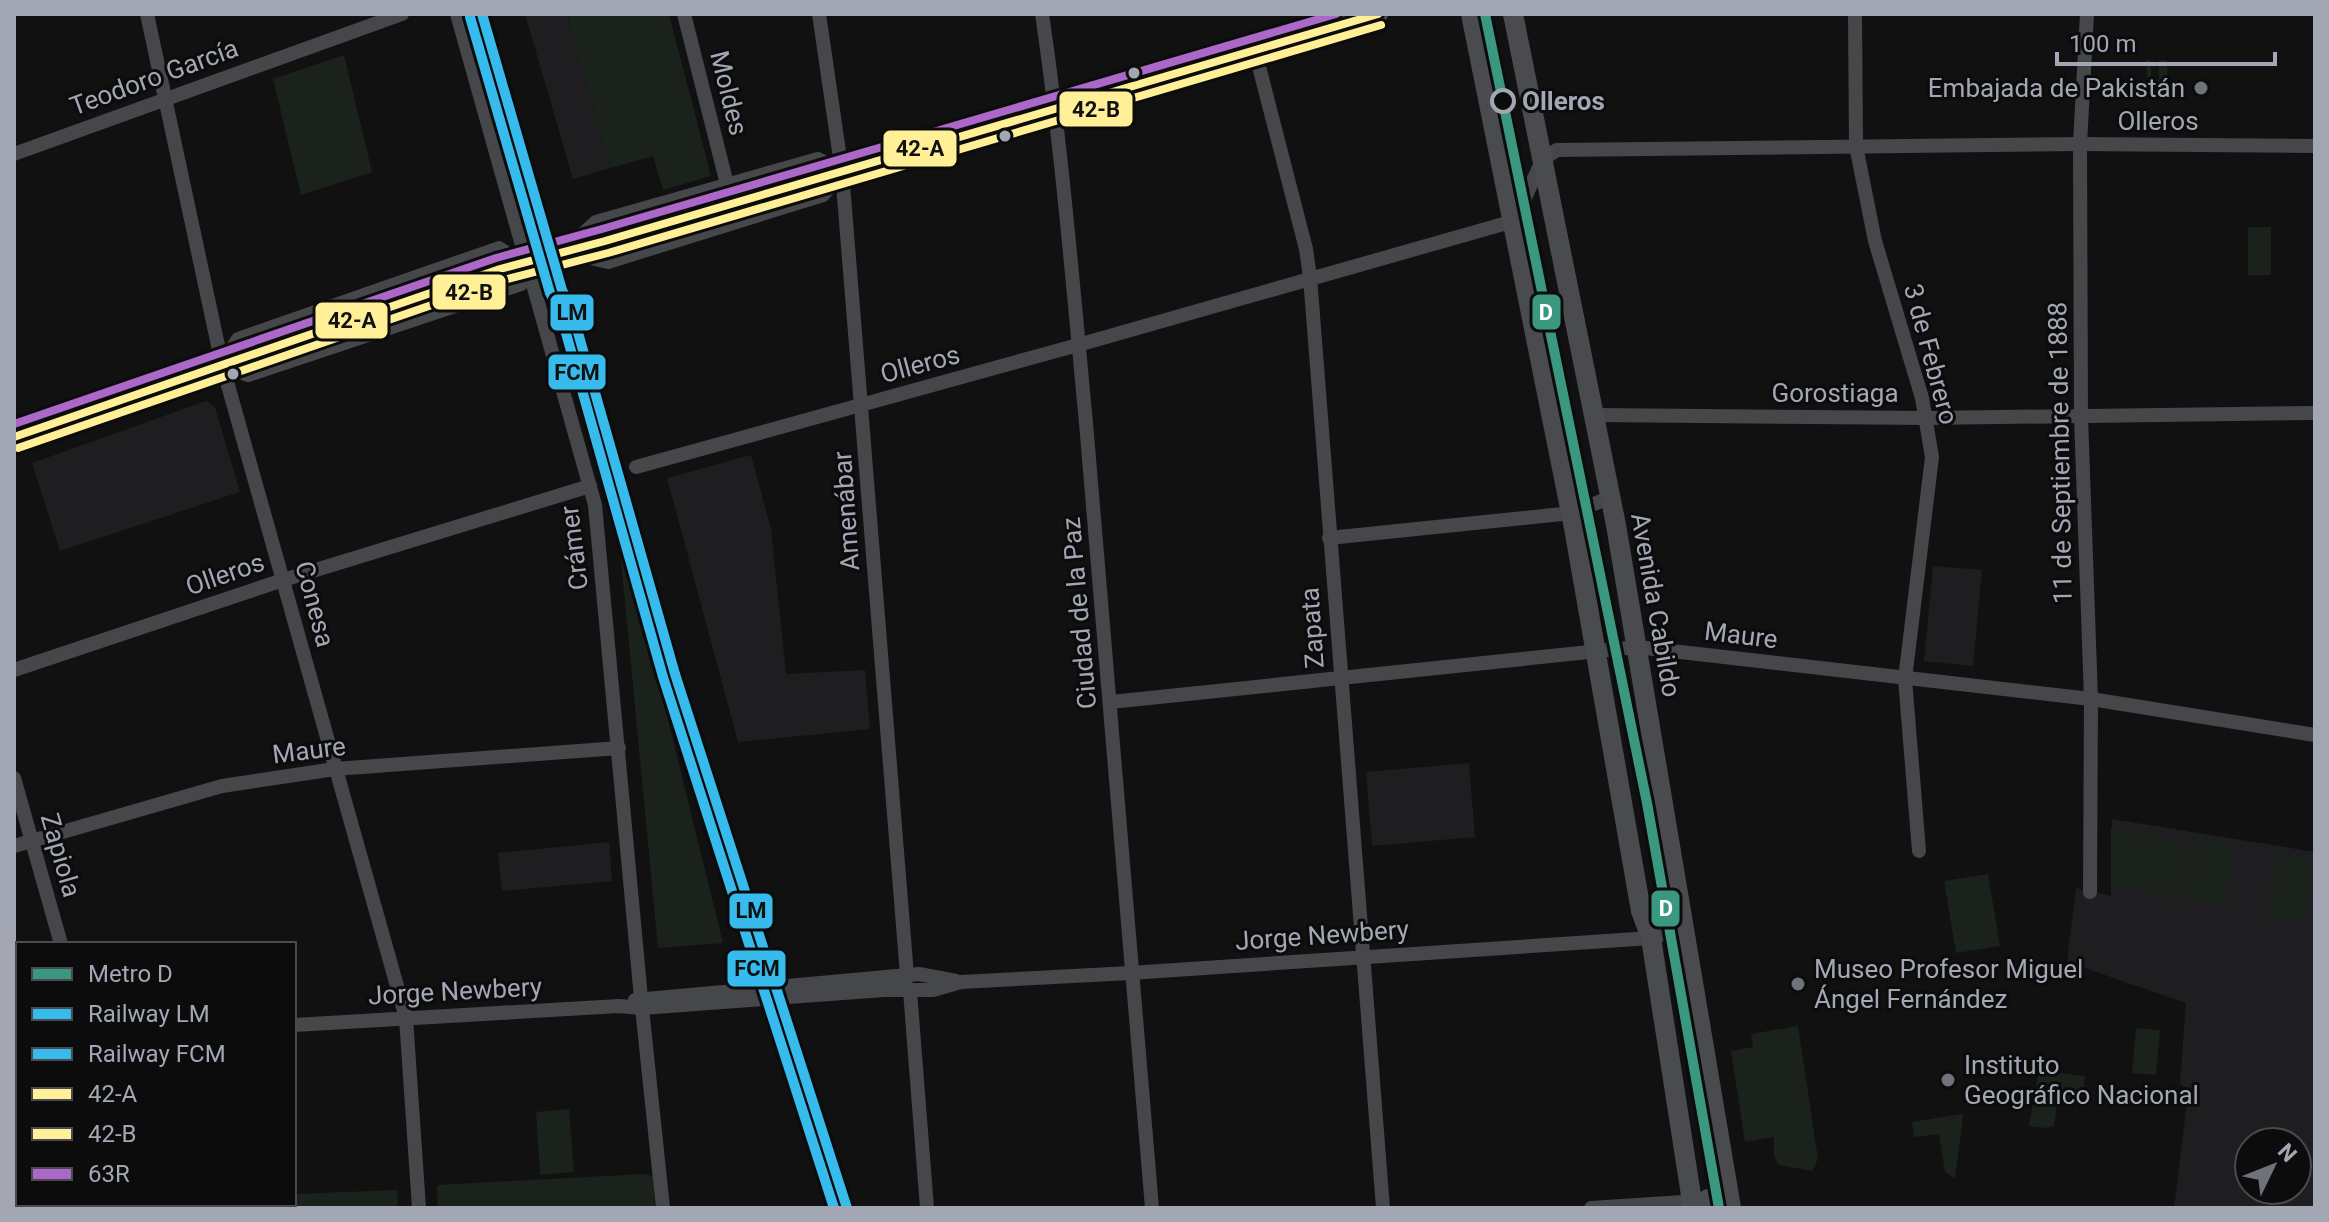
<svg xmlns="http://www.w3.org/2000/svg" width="2329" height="1222" font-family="Roboto,sans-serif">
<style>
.built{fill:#1e1e20;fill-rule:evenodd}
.green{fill:#1b221c}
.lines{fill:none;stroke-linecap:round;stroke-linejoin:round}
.secondary-tunnel{stroke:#2e2f32;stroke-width:20;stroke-dasharray:20 10;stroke-linecap:butt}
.minor{stroke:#46474a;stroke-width:14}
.secondary{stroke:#4a4b4e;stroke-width:20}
.bus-1-casing{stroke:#0c0c0d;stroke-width:14}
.bus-2-casing{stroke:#0c0c0d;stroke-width:14}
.bus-3-casing{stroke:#0c0c0d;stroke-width:14}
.bus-1{stroke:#fff098;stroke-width:8}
.bus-2{stroke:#fff098;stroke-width:8}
.bus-3{stroke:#ac68c9;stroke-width:8}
.rail-1-casing{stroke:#0c0c0d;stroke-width:16}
.rail-2-casing{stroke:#0c0c0d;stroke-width:16}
.rail-1{stroke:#37bbed;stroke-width:10}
.rail-2{stroke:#37bbed;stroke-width:10}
.metro-1-casing{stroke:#0c0c0d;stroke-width:16}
.metro-1{stroke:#3a9880;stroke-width:10}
.bus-dot{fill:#a2a7b3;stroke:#0c0c0d;stroke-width:3}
.poi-dot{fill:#6f727b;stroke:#0c0c0d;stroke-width:3}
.stop-dot{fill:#0c0c0d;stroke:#a2a7b3;stroke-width:4}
.labels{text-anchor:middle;stroke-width:6;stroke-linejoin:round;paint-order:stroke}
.street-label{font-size:26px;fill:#a2a7b3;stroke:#0c0c0d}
.poi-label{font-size:26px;fill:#a2a7b3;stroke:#0c0c0d;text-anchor:start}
.stop-label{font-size:26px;font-weight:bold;fill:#a2a7b3;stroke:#0c0c0d;text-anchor:start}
.line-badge{stroke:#0c0c0d;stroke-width:3}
.badge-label{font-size:22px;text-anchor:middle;font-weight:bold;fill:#fff}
.pale-badge-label{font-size:22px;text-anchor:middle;font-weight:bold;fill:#111}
</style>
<rect width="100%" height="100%" fill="#111112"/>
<g class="built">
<polygon points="525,14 568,14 569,27 611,168 573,179"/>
<polygon points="206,401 215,407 240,492 60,551 32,463"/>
<polygon points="751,455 771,529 786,674 865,670 870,729 738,742 667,478"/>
<polygon points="1933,566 1982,570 1973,666 1924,661"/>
<polygon points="1469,763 1475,837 1372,846 1366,772"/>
<path d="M 2112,819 L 2315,852 L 2315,1208 L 2174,1208 L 2188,1093 L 2180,1083 L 2186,1003 L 2067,962 L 2076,888 L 2111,896 ZM 2249,1142 L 2297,1142 L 2297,1190 L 2249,1190 Z"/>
<polygon points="609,842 612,881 502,891 498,853"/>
</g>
<g class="green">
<polygon points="568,14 669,14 711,176 663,190 653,156 611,168 569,27"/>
<polygon points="344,55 372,172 301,195 273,79"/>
<polygon points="2146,60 2151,60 2151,80 2159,80 2159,60 2167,60 2168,100 2162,100 2162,90 2148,90"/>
<rect x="2248" y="227" width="23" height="48"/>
<polygon points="616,508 723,943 658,948"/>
<polygon points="2111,828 2192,845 2182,899 2111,885"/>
<polygon points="2199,837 2236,844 2224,906 2187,898"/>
<polygon points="2278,855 2315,862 2303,924 2266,917"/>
<polygon points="1988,874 2000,946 1956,953 1944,881"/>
<polygon points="1798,1026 1818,1159 1812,1171 1779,1165 1774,1156 1774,1137 1745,1142 1731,1051 1753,1047 1751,1034"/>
<polygon points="2136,1028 2160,1030 2156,1075 2132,1073"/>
<polygon points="2039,1071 2085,1076 2082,1105 2057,1103 2054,1126 2044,1128 2029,1126"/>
<polygon points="569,1109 574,1172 540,1175 536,1112"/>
<polygon points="1962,1114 1963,1117 1955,1178 1945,1172 1939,1134 1914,1137 1912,1122"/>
<polygon points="643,1174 653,1176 655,1208 438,1208 437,1185"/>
<polygon points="397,1190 398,1208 207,1208 218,1204 294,1204 294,1194"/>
</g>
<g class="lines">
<polyline class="secondary-tunnel" points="509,266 605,241"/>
<g class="minor">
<polyline points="147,14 222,364 406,1018 419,1208"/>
<polyline points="457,14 595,505 641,998"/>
<polyline points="684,14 727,184"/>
<polyline points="819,14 842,172 907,975 905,983 888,989"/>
<path d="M 1042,14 C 1062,150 1073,287 1086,423 C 1109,685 1128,947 1152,1208"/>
<polyline points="1855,14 1856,146 1875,241 1922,398 1932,457 1905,679 1919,851"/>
<polyline points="2087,14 2080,144 2081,416 2091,699 2090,892"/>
<polyline points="1255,51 1306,249 1310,277 1383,1208"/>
<polyline points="14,154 402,14"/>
<polygon points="818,159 842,172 823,195 608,262 591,258 583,244 583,234 596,222"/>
<path d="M 222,364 L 238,339 L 499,248 C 514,257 519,269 512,285"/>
<polyline points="222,364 248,375 521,284"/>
<polyline points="1595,415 1927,418 2315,413"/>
<polyline points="636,467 1078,345 1514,221 1543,159 1557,150 2080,144 2315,146"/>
<polyline points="1329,538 1572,513 1611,497"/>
<polyline points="14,670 283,580 590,486"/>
<polyline points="1111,702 1637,647 2091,699 2315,735"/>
<polyline points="14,778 61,944"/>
<polyline points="14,846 222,786 335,769 619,748"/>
<polyline points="910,991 927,1208"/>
<polyline points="635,1000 919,974 956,981"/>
<polyline points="642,1008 663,1208"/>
<polyline points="294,1025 619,1006 642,1008 884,990 933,990 961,982 1130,973 1651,938 1684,927"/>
<polyline points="14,1058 18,1056"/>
<polyline points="135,1204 136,1208"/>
<polyline points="1591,1208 1698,1201"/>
</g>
<g class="secondary">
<polyline points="1471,14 1574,528 1641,911 1651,938 1693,1208"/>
<polyline points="1513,14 1616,525 1731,1208"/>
<polyline points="605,241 1378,14"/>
<polyline points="14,437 500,269"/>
<polyline points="1708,1199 1718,1208"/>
</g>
<defs>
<polyline id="bus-1" points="14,437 500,269 605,241 1378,14"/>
<polyline id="bus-2" points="18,448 504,280 608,253 1381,25"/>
<polyline id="bus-3" points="14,424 496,258 602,229 1336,14"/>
</defs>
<use href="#bus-1" class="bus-1-casing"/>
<use href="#bus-2" class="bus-2-casing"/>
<use href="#bus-3" class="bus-3-casing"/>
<use href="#bus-1" class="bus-1"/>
<use href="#bus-2" class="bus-2"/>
<use href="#bus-3" class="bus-3"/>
<defs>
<polyline id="rail-1" points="482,14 562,290 571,308 675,674 847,1208"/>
<polyline id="rail-2" points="470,17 550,293 560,312 663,677 834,1208"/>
</defs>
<use href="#rail-1" class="rail-1-casing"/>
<use href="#rail-2" class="rail-2-casing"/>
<use href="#rail-1" class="rail-1"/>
<use href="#rail-2" class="rail-2"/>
<defs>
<polyline id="metro-1" points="1485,14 1647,803 1719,1208"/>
</defs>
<use href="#metro-1" class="metro-1-casing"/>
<use href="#metro-1" class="metro-1"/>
</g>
<g class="bus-dot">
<circle cx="1134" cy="73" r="7"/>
<circle cx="1005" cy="136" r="7"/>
<circle cx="233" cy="374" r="7"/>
</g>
<g class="poi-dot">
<circle cx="2201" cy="88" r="8"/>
<circle cx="1798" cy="984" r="8"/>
<circle cx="1948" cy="1080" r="8"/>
</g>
<circle class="stop-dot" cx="1503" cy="101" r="11"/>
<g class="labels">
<g class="street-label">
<text transform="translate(154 77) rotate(-20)" y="9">Teodoro García</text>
<text transform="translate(729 93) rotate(76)" y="9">Moldes</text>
<text x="2158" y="130">Olleros</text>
<text transform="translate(1931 354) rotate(75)" y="9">3 de Febrero</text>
<text transform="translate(920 364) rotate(-15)" y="9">Olleros</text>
<text x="1835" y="402">Gorostiaga</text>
<text transform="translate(2060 453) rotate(-91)" y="9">11 de Septiembre de 1888</text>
<text transform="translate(846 511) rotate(-94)" y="9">Amenábar</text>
<text transform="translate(574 548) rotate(-97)" y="9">Crámer</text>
<text transform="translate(225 574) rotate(-19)" y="9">Olleros</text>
<text transform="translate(315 604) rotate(75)" y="9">Conesa</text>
<text transform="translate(1656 605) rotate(80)" y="9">Avenida Cabildo</text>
<text transform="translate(1079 613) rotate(-95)" y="9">Ciudad de la Paz</text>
<text transform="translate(1312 628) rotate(-94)" y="9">Zapata</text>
<text transform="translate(1741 635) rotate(7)" y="9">Maure</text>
<text transform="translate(309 750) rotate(-7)" y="9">Maure</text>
<text transform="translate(61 855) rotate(74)" y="9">Zapiola</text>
<text transform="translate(1322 935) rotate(-4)" y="9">Jorge Newbery</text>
<text transform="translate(455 991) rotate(-3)" y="9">Jorge Newbery</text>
</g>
<g class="poi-label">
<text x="2185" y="97" text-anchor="end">Embajada de Pakistán</text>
<text x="1814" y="978">Museo Profesor Miguel<tspan x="1814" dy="30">Ángel Fernández</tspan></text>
<text x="1964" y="1074">Instituto<tspan x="1964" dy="30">Geográfico Nacional</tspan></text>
</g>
<g class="stop-label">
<text x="1522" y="110">Olleros</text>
</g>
</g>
<g class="line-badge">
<rect x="1058" y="90" width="76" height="38" rx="8" fill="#fff098"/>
<rect x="882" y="129" width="76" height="39" rx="8" fill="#fff098"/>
<rect x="431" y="273" width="76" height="38" rx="8" fill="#fff098"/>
<rect x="1531" y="293" width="31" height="38" rx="8" fill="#3a9880"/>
<rect x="549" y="293" width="46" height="39" rx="8" fill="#37bbed"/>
<rect x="314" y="301" width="75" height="39" rx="8" fill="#fff098"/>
<rect x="547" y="353" width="60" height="38" rx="8" fill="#37bbed"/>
<rect x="1650" y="889" width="31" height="39" rx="8" fill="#3a9880"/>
<rect x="728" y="892" width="46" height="38" rx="8" fill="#37bbed"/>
<rect x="726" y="949" width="61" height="39" rx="8" fill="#37bbed"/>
</g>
<g class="badge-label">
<text x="1546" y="320">D</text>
<text x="1666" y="916">D</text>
</g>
<g class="pale-badge-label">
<text x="1096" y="117">42-B</text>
<text x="920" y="156">42-A</text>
<text x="469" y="300">42-B</text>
<text x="572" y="320">LM</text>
<text x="352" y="328">42-A</text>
<text x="577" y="380">FCM</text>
<text x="751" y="918">LM</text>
<text x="757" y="976">FCM</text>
</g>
<rect width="2329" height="1222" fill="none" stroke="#a2a7b3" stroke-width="32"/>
<rect x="16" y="942" width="280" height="264" fill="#0c0c0d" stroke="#484a4f" stroke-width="2"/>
<rect x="32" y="968" width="40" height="12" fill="#3a9880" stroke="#484a4f" stroke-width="2"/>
<text x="88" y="982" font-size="24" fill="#a2a7b3">Metro D</text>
<rect x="32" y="1008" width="40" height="12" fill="#37bbed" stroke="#484a4f" stroke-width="2"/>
<text x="88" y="1022" font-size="24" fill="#a2a7b3">Railway LM</text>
<rect x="32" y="1048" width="40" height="12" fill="#37bbed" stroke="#484a4f" stroke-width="2"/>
<text x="88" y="1062" font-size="24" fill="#a2a7b3">Railway FCM</text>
<rect x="32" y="1088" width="40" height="12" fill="#fff098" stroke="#484a4f" stroke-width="2"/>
<text x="88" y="1102" font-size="24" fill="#a2a7b3">42-A</text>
<rect x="32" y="1128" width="40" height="12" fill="#fff098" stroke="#484a4f" stroke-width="2"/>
<text x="88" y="1142" font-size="24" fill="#a2a7b3">42-B</text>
<rect x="32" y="1168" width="40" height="12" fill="#ac68c9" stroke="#484a4f" stroke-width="2"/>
<text x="88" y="1182" font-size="24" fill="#a2a7b3">63R</text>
<g transform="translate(2273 1166) rotate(47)"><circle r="38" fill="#0c0c0d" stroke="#484a4f" stroke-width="2"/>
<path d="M0-6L14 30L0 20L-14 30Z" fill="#6f727b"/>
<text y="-12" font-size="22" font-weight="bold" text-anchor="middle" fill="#a2a7b3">N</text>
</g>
<path d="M2057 52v12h218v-12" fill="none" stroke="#a2a7b3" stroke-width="4"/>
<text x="2069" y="52" font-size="24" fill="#a2a7b3" stroke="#0c0c0d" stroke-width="6" paint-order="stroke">100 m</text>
</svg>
